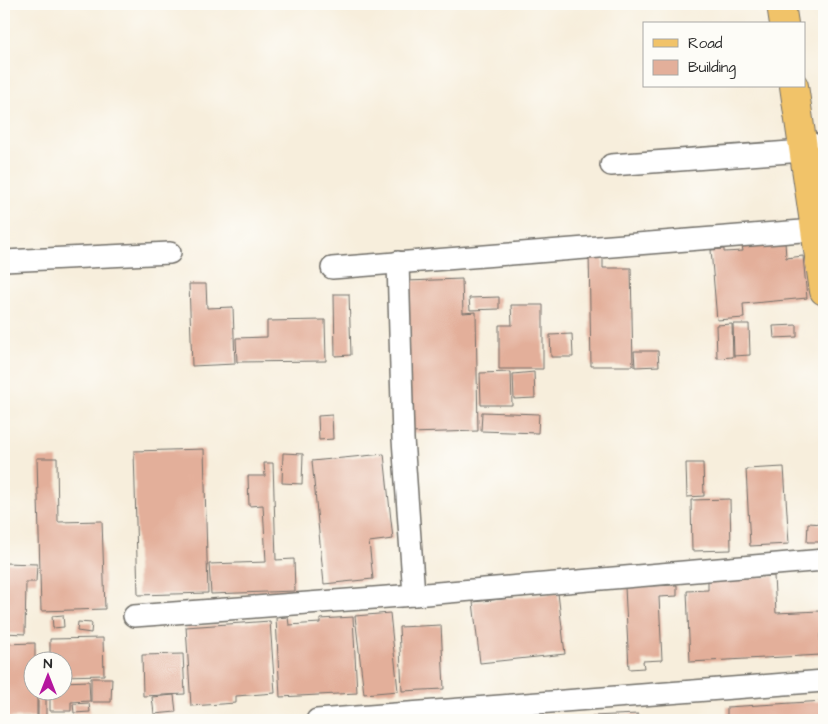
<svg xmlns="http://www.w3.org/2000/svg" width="828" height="724" font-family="'Architects Daughter',sans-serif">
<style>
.building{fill:#e3af9a}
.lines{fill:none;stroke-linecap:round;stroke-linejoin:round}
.minor-casing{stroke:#726f69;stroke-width:24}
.major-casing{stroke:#726f69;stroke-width:30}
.minor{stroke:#fff;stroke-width:21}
.major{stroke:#f1c369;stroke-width:28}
</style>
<rect width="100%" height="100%" fill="#fdfcf7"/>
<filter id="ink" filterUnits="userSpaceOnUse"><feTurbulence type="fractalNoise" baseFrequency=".02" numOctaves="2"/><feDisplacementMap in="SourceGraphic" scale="10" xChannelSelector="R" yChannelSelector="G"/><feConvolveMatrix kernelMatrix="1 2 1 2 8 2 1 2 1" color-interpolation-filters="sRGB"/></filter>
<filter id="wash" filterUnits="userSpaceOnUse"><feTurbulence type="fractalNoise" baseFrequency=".0096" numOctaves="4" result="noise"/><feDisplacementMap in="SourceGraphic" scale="20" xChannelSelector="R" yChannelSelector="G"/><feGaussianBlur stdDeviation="1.12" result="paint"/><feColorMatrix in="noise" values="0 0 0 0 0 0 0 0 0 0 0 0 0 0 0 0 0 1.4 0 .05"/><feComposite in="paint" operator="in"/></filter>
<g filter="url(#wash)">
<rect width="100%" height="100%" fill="#f7eedc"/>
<g id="blocks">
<g class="building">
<polygon points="785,242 786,258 803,256 807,298 743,304 744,318 717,320 711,250 724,249 724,252 743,251 742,246"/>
<polygon points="589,252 603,252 603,268 631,268 633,366 591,366"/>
<polygon points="462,279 463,313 476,312 478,431 410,433 406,281"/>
<polygon points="189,284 206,284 207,308 233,307 235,364 192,366"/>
<polygon points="334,294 349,294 351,355 335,356"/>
<polygon points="499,297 499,309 470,310 469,298"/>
<polygon points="511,305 543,305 543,369 499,369 499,325 512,325"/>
<polygon points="325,320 326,361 237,362 236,338 267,337 267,321"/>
<polygon points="732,324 733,357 717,358 716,325"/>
<polygon points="733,324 749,324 750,355 734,356"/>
<polygon points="797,325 797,337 774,338 773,326"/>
<polygon points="572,334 573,357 551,357 550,335"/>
<polygon points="634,351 658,351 659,366 635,367"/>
<polygon points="511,372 512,405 481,405 480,373"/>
<polygon points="534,372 535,398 514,399 513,374"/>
<polygon points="482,412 539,414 538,433 481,431"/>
<polygon points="332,415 333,439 319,440 318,416"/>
<polygon points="204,449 208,593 138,595 134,451"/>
<polygon points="283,453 303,454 302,484 282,483"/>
<polygon points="384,454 393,539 369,542 373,579 324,584 312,461"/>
<polygon points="37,458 57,458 58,522 102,521 105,609 41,611"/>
<polygon points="264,463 273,463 276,560 294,559 295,591 211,594 209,564 266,562 263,505 249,506 248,476 265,476"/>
<polygon points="686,463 703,463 704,496 687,497"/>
<polygon points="784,467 789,544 750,546 746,469"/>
<polygon points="730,499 731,550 692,551 691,500"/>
<polygon points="808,523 824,524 822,542 807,542"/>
<polygon points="4,563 37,564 36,582 26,582 25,634 4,633"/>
<polygon points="774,576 776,613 820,611 820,603 824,603 824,634 820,634 821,655 690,662 687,591 708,590 708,580"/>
<polygon points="677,585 677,596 659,597 662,660 643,661 644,668 629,669 625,587"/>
<polygon points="558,593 565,654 480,663 473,602"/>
<polygon points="390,613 398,691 364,694 355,616"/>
<polygon points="63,615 64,627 53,628 52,616"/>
<polygon points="288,617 289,625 320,623 320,619 353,617 357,693 280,697 276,618"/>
<polygon points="270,621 275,693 236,696 236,703 191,706 186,627"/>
<polygon points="78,622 92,623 91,633 77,631"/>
<polygon points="441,625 444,689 402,691 399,627"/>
<polygon points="103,638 104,675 62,676 62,662 50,662 50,639"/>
<polygon points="35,643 35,662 32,662 32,692 37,692 37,717 4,718 4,644"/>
<polygon points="183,654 185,694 143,696 142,655"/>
<polygon points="91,678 112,678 111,702 91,702"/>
<polygon points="89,681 90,701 71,702 71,711 50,711 50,692 62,692 62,682"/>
<polygon points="174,695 176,712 154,714 152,697"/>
<rect x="38" y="696" width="8" height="24"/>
<polygon points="824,701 824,720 727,720 727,707"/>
<polygon points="89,703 90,712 74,713 73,704"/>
<polygon points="638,714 638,720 592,720 592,716"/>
<rect x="500" y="718" width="38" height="2"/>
</g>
</g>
</g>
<g filter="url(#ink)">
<use href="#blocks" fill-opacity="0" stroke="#726f69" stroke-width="1"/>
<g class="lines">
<defs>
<g id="minor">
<polyline points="802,139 824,150"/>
<polyline points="611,165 803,151"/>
<polyline points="4,261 170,253"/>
<polyline points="398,262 403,439 414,595"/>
<polyline points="332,268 815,230"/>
<polyline points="134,616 414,595 824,560"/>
<polyline points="317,720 824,681"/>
</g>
<g id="major">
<polyline points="781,4 784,24"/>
<polyline points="794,86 824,291"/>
</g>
</defs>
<use href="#minor" class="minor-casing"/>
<use href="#major" class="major-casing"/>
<use href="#minor" class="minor"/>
<use href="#major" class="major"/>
</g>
</g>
<rect width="828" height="724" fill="none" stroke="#fdfcf7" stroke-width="20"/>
<rect x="643" y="22" width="162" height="65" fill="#fdfcf7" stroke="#a9a8a5"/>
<rect x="653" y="39" width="25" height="8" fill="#f1c369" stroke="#a9a8a5"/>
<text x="688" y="48" font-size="15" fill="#2b2b2b">Road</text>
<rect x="653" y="60" width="25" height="15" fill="#e3af9a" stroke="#a9a8a5"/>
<text x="688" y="72" font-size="15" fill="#2b2b2b">Building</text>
<g transform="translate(48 676)"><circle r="24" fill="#fdfcf7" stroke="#a9a8a5"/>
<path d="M0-4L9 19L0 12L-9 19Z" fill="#b5179e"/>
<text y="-8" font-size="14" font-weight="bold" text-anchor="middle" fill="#2b2b2b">N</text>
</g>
</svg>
